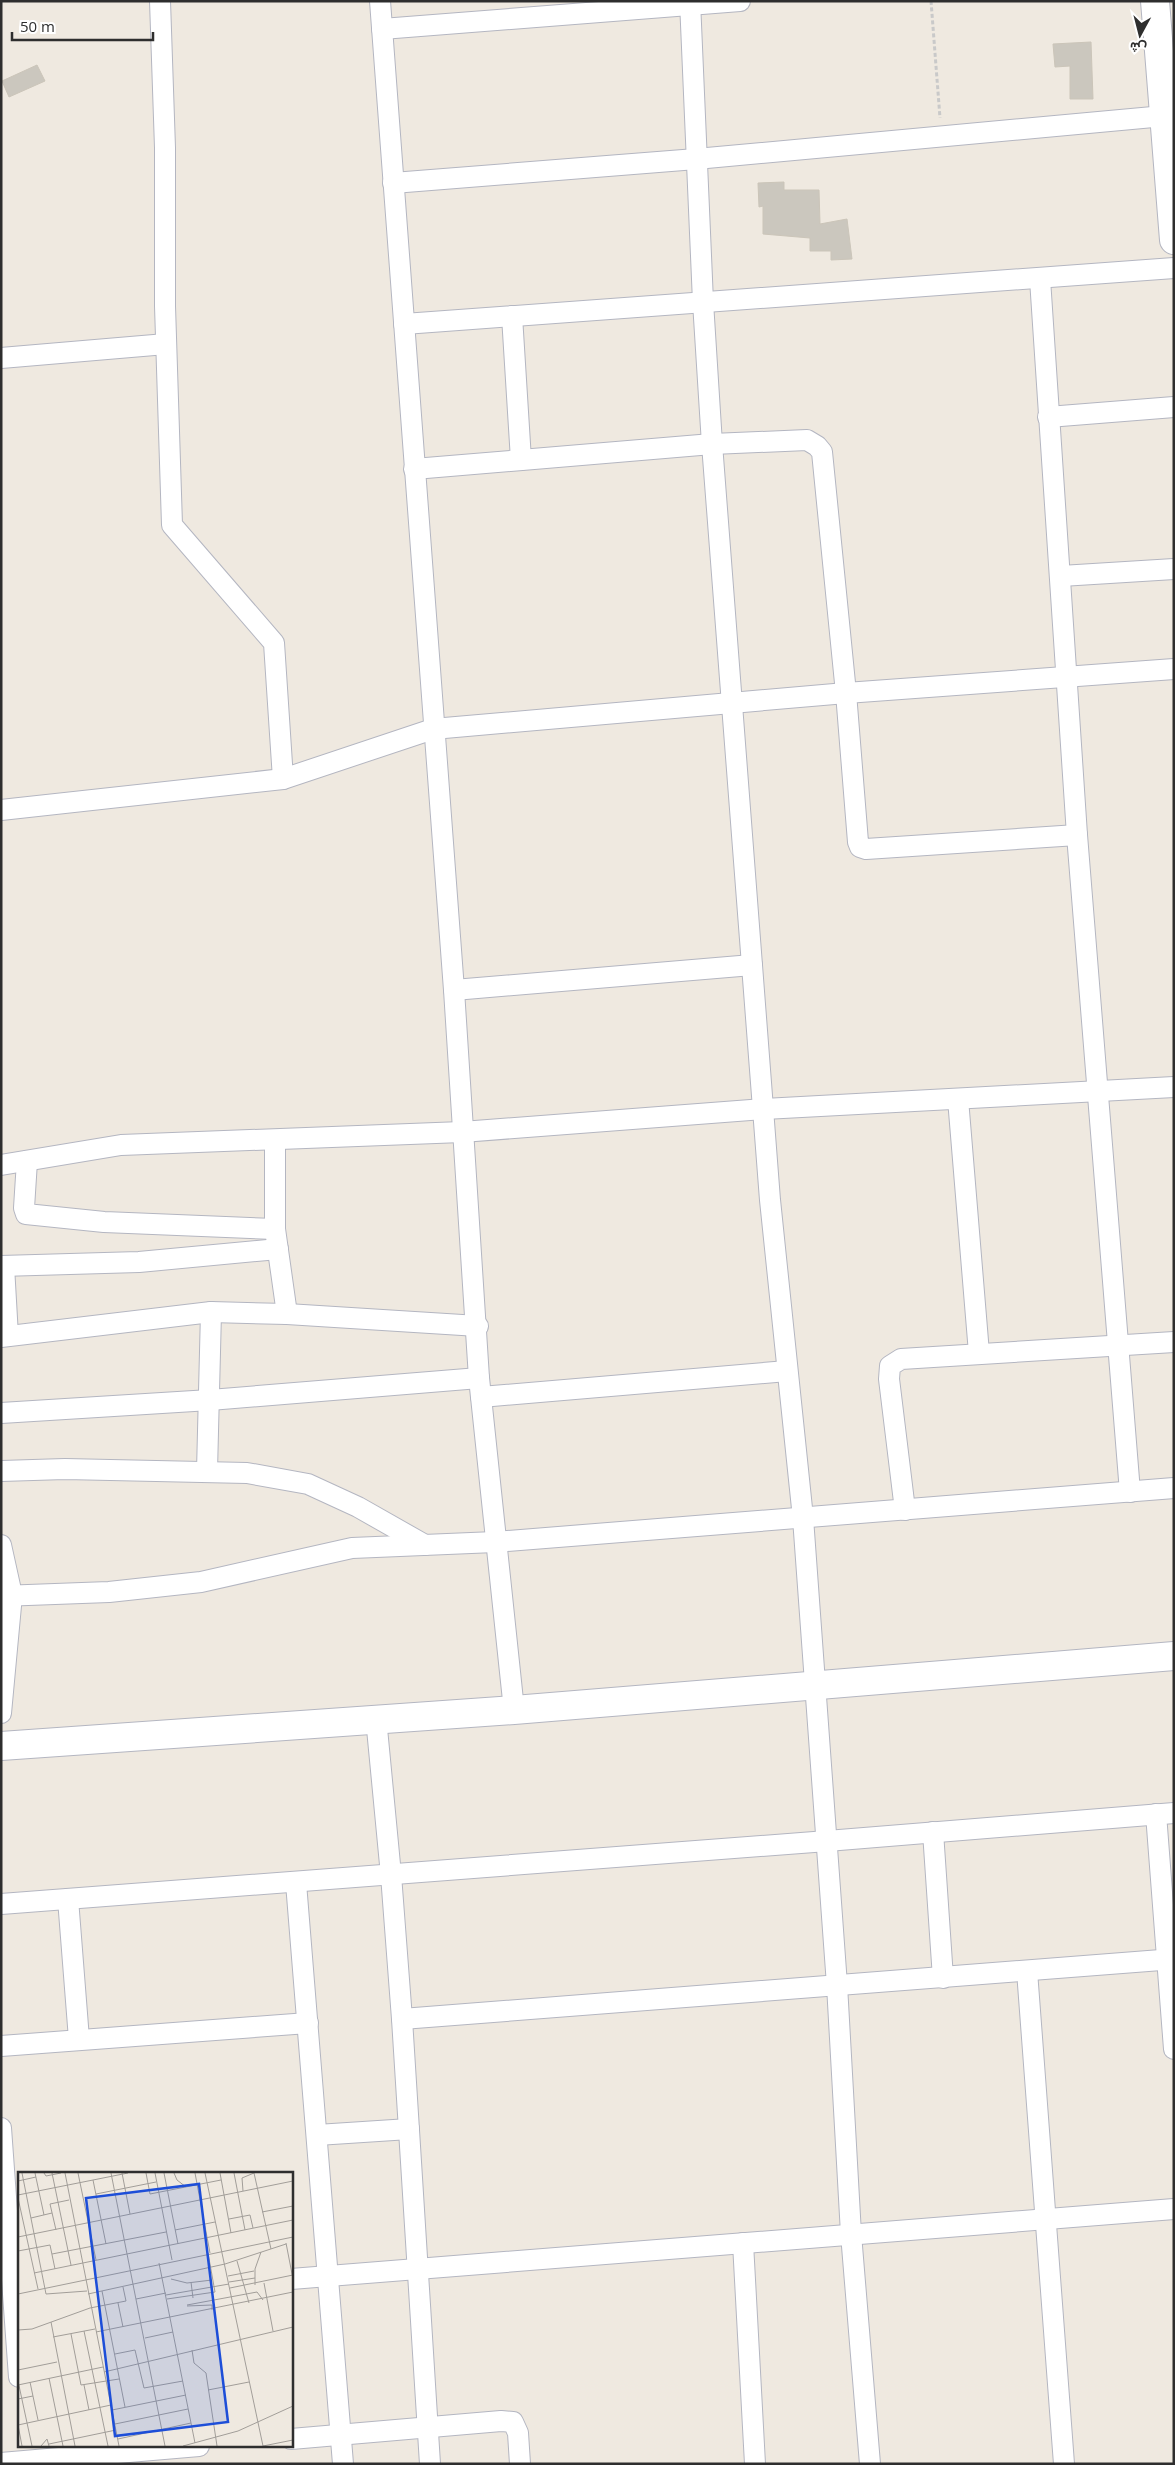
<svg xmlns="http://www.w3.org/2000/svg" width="1175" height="2465" font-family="'Open Sans',Vazirmatn,sans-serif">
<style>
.building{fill:#cbc7be;stroke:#cbc5b9}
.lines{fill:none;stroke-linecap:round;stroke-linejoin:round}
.street-casing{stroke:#b4b6c1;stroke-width:22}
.secondary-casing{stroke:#b4b6c1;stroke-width:30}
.path{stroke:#c9c9c9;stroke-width:3;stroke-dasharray:4 2.5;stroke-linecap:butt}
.street{stroke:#fff;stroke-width:20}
.secondary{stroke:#fff;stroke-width:28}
.inset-road{fill:none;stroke:#a29e99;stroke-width:1}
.view{fill:#1d4ed8;fill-opacity:0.15;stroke:#1d4ed8;stroke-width:2.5}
.inset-edge{fill:none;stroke:#2e2e2e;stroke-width:2.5}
</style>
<rect width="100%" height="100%" fill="#efe9e0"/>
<g class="building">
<polygon points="1091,42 1093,99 1070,99 1070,66 1055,67 1053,44"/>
<polygon points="37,65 45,81 9,97 2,81"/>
<polygon points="784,182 784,190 819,190 820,224 847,219 852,259 831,260 831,251 810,251 810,238 763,234 763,206 759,207 758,183"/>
</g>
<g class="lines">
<defs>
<g id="street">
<polyline points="160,1 165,148 165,306 172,525 274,643 283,779"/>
<polyline points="380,1 454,990 479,1378 514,1710"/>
<polyline points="690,1 703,302 712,444 770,1200 803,1518 837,1985 851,2234 870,2464"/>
<polyline points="382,29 740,1"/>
<polyline points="393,183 696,159 1164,116"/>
<polyline points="1040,279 1077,835 1130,1492"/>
<polyline points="512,316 521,460"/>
<polyline points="404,324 1174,268"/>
<polyline points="1,358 166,344"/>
<polyline points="1048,417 1174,407"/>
<polyline points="414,469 712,444 807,440 817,446 822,452 846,693 858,842 860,847 866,849 1077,835"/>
<polyline points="1061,576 1174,569"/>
<polyline points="1,810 283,779 433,729 846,693 1174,669"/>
<polyline points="454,990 752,965"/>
<polyline points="958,1099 979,1353"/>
<polyline points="275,1140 275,1229 287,1314"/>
<polyline points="27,1161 24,1208 26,1214 104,1222 275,1229"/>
<polyline points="1,1165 121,1145 462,1132 764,1109 1174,1087"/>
<polyline points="1,1266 139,1262 278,1249"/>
<polyline points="4,1266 8,1336"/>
<polyline points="1,1337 211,1312 287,1314 478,1326"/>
<polyline points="481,1397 787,1371"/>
<polyline points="1,1413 210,1400 479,1378"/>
<polyline points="1,1471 65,1469 247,1473 308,1484 358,1507 425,1545"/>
<polyline points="207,1471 211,1312"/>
<polyline points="905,1510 889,1379 890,1366 901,1359 1174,1342"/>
<polyline points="1,1545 12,1595 1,1713"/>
<polyline points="1,1596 109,1592 201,1582 352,1548 495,1542 1174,1488"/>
<polyline points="376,1718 391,1875 402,2019 430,2464"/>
<polyline points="1156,1814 1174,2049"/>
<polyline points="933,1832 943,1978"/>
<polyline points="296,1883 343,2464"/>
<polyline points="68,1899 79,2039"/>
<polyline points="1,1904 827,1841 1174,1813"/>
<polyline points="1027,1971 1064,2464"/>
<polyline points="402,2019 1174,1959"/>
<polyline points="1,2046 308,2023"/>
<polyline points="1,2128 19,2377"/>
<polyline points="317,2135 409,2129"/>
<polyline points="743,2243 755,2464"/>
<polyline points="291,2279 1174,2209"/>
<polyline points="291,2439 501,2421 513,2422 518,2433 520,2464"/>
<polyline points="1,2463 199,2446"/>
</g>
<g id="secondary">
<polyline points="1155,1 1174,240"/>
<polyline points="1,1746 514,1710 1174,1656"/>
</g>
</defs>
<use href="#street" class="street-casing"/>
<use href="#secondary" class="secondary-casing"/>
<polyline class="path" points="931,1 940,118"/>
<use href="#street" class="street"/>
<use href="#secondary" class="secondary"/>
</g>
<g transform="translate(18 2172)">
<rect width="275" height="275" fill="#efe9e0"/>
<path class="inset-road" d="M 4,1 L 28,122 L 69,119M 17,1 L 26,43M 26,1 L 28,4 L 43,1M 34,1 L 53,93M 47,1 L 101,274M 60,1 L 78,88M 93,1 L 147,274M 104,1 L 112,42M 128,1 L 132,22 L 203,8M 137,1 L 154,88M 146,1 L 160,72M 156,1 L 159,8 L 168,15M 177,1 L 192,81M 187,1 L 245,274M 202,1 L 213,61M 216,1 L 227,58M 236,1 L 253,77M 75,8 L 88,72M 0,9 L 18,5M 225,19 L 224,6 L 236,1M 78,22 L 138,10M 0,23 L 110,1M 0,26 L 20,117M 244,40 L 275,34M 13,46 L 34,41M 211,47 L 232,43 L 235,56M 38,58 L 32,32 L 51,28M 157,58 L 197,50M 0,65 L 275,9M 268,71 L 275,107M 0,79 L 32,73 L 37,97M 34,82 L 148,60M 219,89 L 231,131M 141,91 L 177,271M 16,101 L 275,48M 210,104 L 236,99M 153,107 L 169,111 L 194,108M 173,110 L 175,126M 211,110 L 237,106M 246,111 L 255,159M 237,113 L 237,97 L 243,80M 212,116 L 275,103M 84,119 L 107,235M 0,122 L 275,65M 70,122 L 207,92 L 268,72M 148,123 L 211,112M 118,127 L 148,121M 149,127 L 197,120 L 190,81M 100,131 L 105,155M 169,133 L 239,120 L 245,128M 169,134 L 194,133 L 194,138M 33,150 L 57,274M 0,158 L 14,157 L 72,136 L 108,129 L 105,115M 66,159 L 90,274M 78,160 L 275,120M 53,162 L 63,213 L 101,207M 35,165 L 77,157M 127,166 L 155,160M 174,178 L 176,191 L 188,201 L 199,274M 97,182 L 117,178 L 126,216 L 165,209M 0,198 L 39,190M 86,200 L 275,155M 31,206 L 45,274M 0,209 L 14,274M 12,210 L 20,248M 0,213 L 85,195M 66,213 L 71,238M 190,218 L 231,210M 0,227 L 15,224M 94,238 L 168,223M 97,252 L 170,237M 0,253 L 93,233M 0,253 L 4,274M 100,267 L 173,251M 31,272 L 98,258M 23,274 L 29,267 L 31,274M 165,274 L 220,259 L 275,234M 245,274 L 275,268"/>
<path class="view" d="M 181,12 L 210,250 L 97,264 L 68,26 Z"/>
<rect width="275" height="275" class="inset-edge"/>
</g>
<rect width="1175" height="2465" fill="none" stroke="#2e2e2e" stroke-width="5"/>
<g transform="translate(1140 35) rotate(187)" stroke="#ffffff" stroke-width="4" paint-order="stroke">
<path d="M0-4L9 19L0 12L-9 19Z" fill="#2e2e2e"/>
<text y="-8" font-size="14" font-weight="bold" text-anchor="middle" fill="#2e2e2e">ش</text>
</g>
<path d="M12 32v8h141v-8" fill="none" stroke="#2e2e2e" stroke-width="2.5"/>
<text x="20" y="32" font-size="15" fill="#2e2e2e" stroke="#ffffff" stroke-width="4" paint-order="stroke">50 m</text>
</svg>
